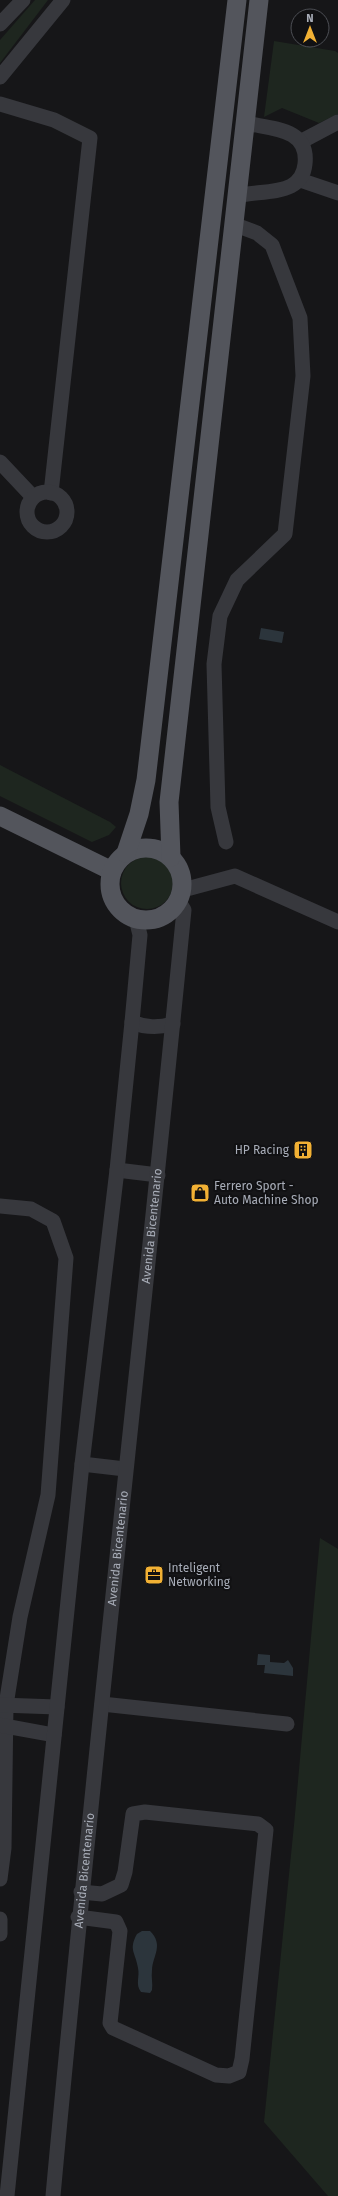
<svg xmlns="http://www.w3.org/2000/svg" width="338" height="2196" font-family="'Fira Sans',sans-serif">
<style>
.green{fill:#1e261f}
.water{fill:#2c353c}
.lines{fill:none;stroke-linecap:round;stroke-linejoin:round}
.minor{stroke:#37383d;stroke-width:15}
.major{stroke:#53555c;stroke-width:19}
.labels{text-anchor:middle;stroke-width:4;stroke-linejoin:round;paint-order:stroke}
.poi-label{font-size:12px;fill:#a8adb8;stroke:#111113;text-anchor:start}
.street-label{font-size:12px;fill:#a8adb8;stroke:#111113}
</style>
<rect width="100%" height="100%" fill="#161618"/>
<g class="green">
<polygon points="35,0 48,0 0,63 0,40"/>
<polygon points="274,41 335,51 338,53 338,114 319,123 282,108 264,117"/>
<polygon points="0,765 110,822 116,827 109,835 92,842 0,796"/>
<circle cx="147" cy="883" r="26"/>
<polygon points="320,1538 338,1549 338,2196 328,2196 264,2122 294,1825"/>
</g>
<g class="water">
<polygon points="261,628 284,632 282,643 259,639"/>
<polygon points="258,1654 270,1655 270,1662 284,1663 288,1660 293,1668 293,1676 264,1673 265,1665 257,1665"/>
<path d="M 142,1931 L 150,1931 C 164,1945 153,1955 152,1970 C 151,1977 153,1984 152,1990 L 150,1993 L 141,1992 C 135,1984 140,1977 138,1968 C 136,1953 128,1950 137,1934 Z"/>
</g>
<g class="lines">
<g class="minor">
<polyline points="0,24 23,0"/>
<polyline points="0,77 63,0"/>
<polyline points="0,104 54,120 90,138 51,493"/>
<polyline points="302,141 338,122"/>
<polyline points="300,180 338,193"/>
<path d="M 236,196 C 252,192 278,193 291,186 C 300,181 304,174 305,164 C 309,128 272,129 245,123"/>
<polyline points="0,462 33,497"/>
<circle cx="47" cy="512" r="20"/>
<polyline points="226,842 218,807 214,664 220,616 237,580 285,534 303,376 300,318 272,245 257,233 233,224"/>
<polyline points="183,890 235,876 338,922"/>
<path d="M 132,1022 C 146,1028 158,1028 173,1024"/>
<polyline points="117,1170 158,1175"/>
<polyline points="0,1206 31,1209 53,1221 66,1258 48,1495 20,1617 6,1705 4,1848 0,1879"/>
<polyline points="82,1464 125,1469"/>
<polyline points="102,1704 287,1724"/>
<polyline points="0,1705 57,1707"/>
<polyline points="0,1725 54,1735"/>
<polyline points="78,1917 116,1922 120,1931 110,2023 113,2028 216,2075 229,2076 239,2072 242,2059 266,1830 258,1824 145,1812 133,1814 125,1872 121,1885 102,1894 81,1892"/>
<polyline points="0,1919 0,1934"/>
<polyline points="7,2196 82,1464 117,1170 132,1022 140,935 136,919"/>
<path id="s1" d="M 53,2196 C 92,1767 142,1339 184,910 L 179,902"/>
</g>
<g class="major">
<polyline points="0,816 112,871"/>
<circle cx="146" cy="884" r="36"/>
<polyline points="126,853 139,814 146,780 237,0"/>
<polyline points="171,857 169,802 259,0"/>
</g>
</g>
<defs>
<symbol id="building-square" viewBox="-11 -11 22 22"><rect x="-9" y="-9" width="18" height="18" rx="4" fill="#f2b134" stroke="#111113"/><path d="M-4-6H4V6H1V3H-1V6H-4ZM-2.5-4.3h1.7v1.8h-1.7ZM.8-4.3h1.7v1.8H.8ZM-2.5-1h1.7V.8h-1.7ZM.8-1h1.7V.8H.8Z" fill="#111"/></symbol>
<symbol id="shop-square" viewBox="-11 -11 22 22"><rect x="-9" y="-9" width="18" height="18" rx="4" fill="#f2b134" stroke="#111113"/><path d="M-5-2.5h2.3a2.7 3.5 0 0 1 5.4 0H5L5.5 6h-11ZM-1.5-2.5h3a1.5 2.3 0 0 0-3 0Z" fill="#111"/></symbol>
<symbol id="office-square" viewBox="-11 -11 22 22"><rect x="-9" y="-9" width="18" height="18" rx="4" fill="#f2b134" stroke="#111113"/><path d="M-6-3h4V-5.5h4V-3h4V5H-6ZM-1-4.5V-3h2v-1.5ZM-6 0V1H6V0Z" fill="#111"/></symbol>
</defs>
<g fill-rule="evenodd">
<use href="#building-square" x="292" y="1139" width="22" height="22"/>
<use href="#shop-square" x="189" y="1182" width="22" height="22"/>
<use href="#office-square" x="143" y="1564" width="22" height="22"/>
</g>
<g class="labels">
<g class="poi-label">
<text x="289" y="1154" text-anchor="end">HP Racing</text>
<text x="214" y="1190">Ferrero Sport -<tspan x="214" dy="14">Auto Machine Shop</tspan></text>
<text x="168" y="1572">Inteligent<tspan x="168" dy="14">Networking</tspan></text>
</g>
<g class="street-label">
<text dy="4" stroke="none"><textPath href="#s1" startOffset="975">Avenida Bicentenario</textPath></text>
<text dy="4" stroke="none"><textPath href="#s1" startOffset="651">Avenida Bicentenario</textPath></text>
<text dy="4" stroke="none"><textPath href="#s1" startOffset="327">Avenida Bicentenario</textPath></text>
</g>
</g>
<g transform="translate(310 28)"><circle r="19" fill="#111113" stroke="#4d4f55"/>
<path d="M0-3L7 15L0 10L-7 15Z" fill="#f2b134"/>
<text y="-6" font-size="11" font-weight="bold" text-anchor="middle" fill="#a8adb8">N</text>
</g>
</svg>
